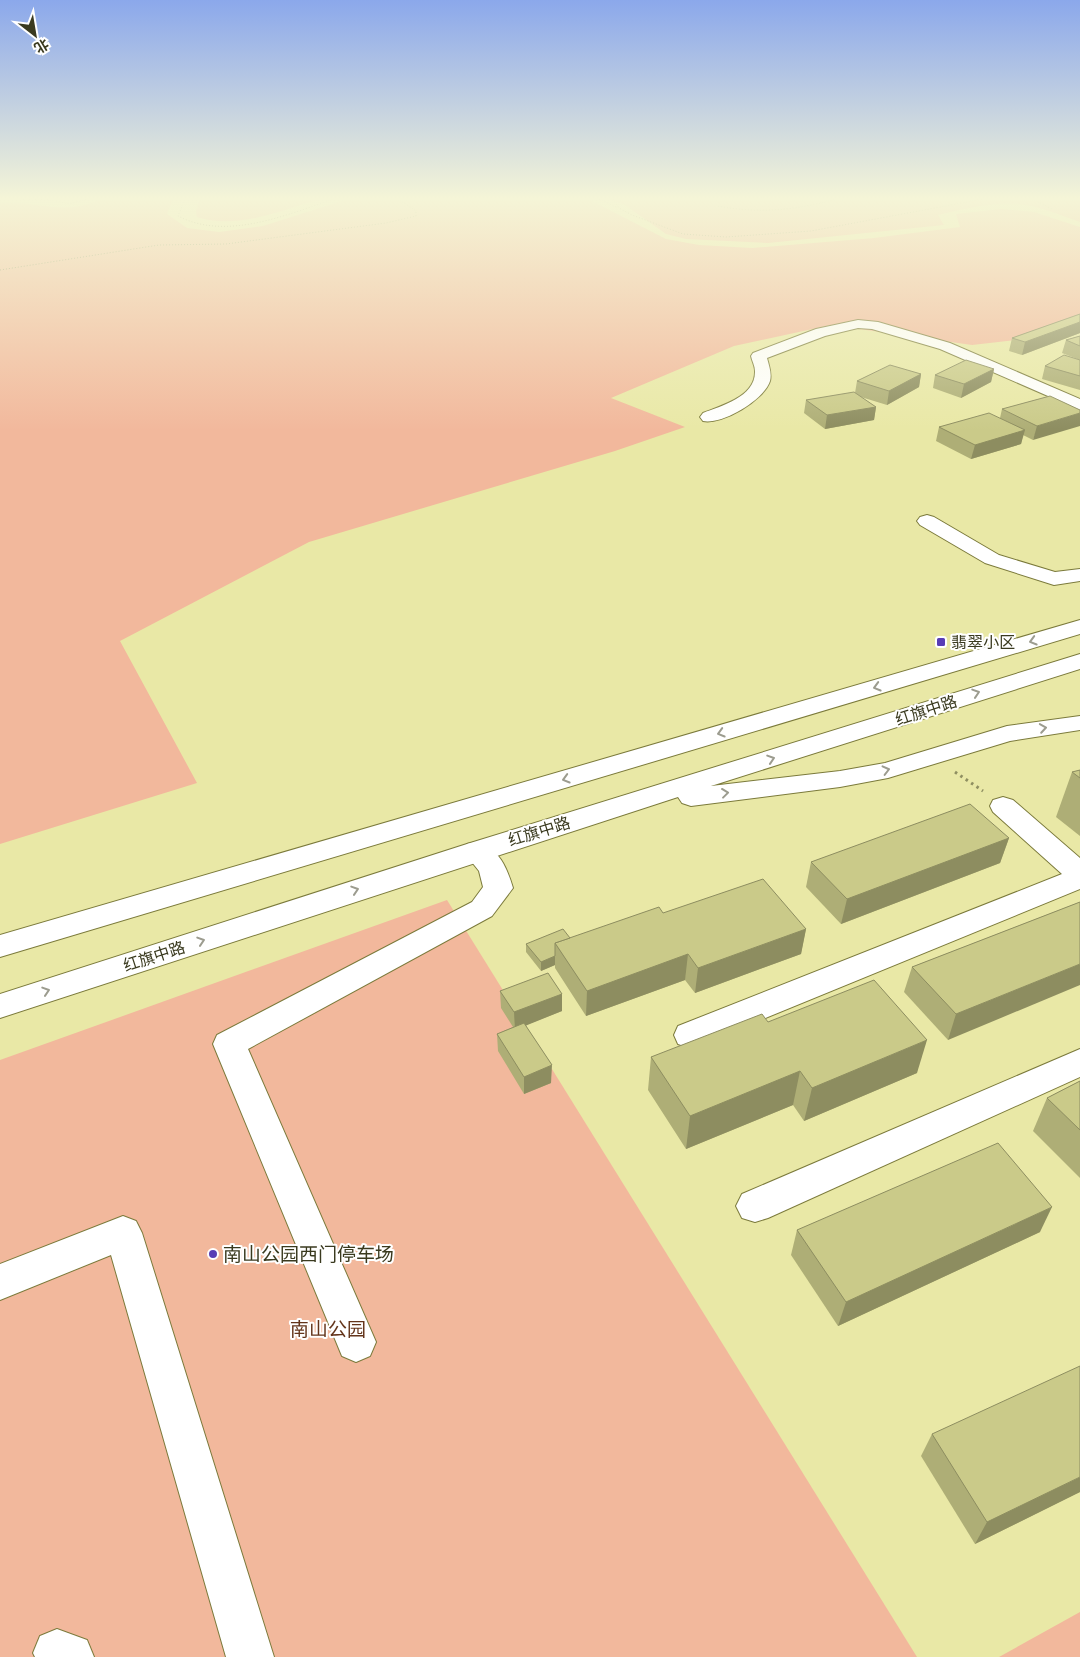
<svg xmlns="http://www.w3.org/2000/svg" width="1080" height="1657" font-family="'Space Grotesk','Noto Sans SC',sans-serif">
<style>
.green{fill:#f2b89c}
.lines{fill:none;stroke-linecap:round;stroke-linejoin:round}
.minor-casing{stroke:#7b7a3b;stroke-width:2}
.major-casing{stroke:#7b7a3b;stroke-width:2}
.path-far1{stroke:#8f8f61;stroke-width:1;stroke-dasharray:1 2;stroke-linecap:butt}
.path{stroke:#8f8f61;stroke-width:3;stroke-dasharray:2.5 4;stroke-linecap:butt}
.minor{fill:#fff;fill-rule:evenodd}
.major{fill:#fff;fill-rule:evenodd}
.wall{fill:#aeae76}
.shaded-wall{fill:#8d8d60}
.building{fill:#caca89;stroke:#8d8d60}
.oneway{stroke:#9c9c8f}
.poi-dot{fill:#583db5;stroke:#fff;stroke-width:2}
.labels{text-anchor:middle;stroke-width:4;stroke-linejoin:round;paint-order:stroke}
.poi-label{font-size:16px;fill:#3a3a1f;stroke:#fff;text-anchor:start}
.street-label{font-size:16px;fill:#3a3a1f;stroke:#fff}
.near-poi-label{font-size:19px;fill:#3a3a1f;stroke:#fff;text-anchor:start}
.near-park-label{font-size:19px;fill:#64351b;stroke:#fff}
</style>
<rect width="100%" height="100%" fill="#e9e8a6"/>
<g class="green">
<path d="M 100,199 L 173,199 L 167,214 L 187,228 L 219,232 L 263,226 L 348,199 L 588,199 L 666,239 L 699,245 L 752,248 L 874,238 L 960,227 L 956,214 L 1001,209 L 1034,212 L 1080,227 L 1080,324 L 1032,338 L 972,345 L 831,325 L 734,346 L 611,398 L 685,427 L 615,451 L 309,542 L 120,641 L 197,783 L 0,844 L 0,203 C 36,200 66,217 100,199 Z"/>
<path d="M 200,199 L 321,199 C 282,210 237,230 197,217 L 196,211 Z"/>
<path d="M 610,199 L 1080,199 L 1080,222 C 1060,215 1037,205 1016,204 C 990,202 963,209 938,215 L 944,225 L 768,243 L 686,239 L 666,234 L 625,205 Z"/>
<polygon points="447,900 917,1657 0,1657 0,1060"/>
<polygon points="1080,1612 1080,1657 999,1657"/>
</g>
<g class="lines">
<defs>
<g id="minor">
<path d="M 858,320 L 878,322 L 950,343 L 1080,399 L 1080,410 L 940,349 L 872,329 L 858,328 L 825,336 L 767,358 C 769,366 772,373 770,381 C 764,400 722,425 703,421 L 700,417 L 703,413 C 721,406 756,397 755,371 C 755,366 752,361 751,356 L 753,353 L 816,329 Z"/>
<polygon points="927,515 934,517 999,555 1055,572 1080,569 1080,581 1054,585 985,563 920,525 917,521 920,517"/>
<polygon points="1003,797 1013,800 1080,858 1080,889 702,1044 690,1048 678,1044 674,1035 678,1026 1062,874 993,812 990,806 993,800"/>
<path d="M 477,842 C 499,848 507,868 513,888 L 492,916 L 248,1049 L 376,1342 L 370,1356 L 356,1362 L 342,1356 L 213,1044 L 217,1035 L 472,902 L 483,887 L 479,871 L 463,851 L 467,844 Z"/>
<polygon points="1080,1049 1080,1077 768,1218 755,1222 742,1218 736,1206 742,1194"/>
<polygon points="123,1216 136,1221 142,1233 274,1657 226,1657 111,1255 0,1300 0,1264"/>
<polygon points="57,1629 87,1640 94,1657 35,1657 33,1653 40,1636"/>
</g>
<g id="major">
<polygon points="1080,620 1080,634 0,957 0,935"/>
<polygon points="1080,654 1080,669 711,786 840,771 885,763 1007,726 1080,716 1080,730 1010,741 888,778 840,787 691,806 682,803 678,797 0,1018 0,994 467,844"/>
</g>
</defs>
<use href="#minor" class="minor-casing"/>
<use href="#major" class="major-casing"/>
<g class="path-far1">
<polyline points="20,199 52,200 69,204 87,199"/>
<path d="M 185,199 L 178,216 C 226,241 286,215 334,199"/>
<polyline points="599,199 618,208"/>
<polyline points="613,199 619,208 632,215 683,234 726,237 811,231 983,199"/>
<polyline points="1032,199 1052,209"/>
<path d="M 718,206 C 759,214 797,210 837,199"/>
<polyline points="0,270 159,245 226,244 386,223 416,216 416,211 398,199"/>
</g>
<polyline class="path" points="955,772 983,791"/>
<use href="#minor" class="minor"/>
<use href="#major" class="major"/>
</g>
<g class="wall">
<polygon points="1080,314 1080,333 1022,355 1009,351 1012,338"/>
<polygon points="1080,336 1080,360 1062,353 1066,340"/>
<polygon points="1080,360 1080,390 1042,379 1045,366"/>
<polygon points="994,369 991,382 961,398 933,388 935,375"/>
<polygon points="921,374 919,387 887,405 861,397 876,407 874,420 825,429 804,413 806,400 855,393 857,381"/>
<polygon points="1050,396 1033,440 1023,435 1021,444 971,459 936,441 939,427 1000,418 1002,409"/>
<polygon points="1080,770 1080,836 1056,817 1072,772"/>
<polygon points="1009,838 1000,863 841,924 806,887 811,862"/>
<polygon points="1080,902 948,1040 904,992 912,967"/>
<polygon points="663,913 806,929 801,954 695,993 685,980 586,1016 555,968 555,965 541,971 526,952 526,944 570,938"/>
<polygon points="500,991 562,994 562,1011 526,1025 551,1083 524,1094 498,1051 497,1034 513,1027 501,1008"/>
<polygon points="768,1022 917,1073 804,1121 793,1105 686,1149 648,1090 651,1057"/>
<polygon points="1080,1081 1080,1178 1033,1131 1047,1098"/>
<polygon points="797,1230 1040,1232 838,1326 791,1255"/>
<polygon points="932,1434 1080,1492 975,1544 921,1456"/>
</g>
<g class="shaded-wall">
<polygon points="1080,322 1080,333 1022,355 1025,342"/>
<polygon points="994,369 991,382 961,398 964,384"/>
<polygon points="921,374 919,387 887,405 889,391"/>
<polygon points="876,407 874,420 825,429 827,415"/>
<polygon points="1080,413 1080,426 1033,440 1037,426"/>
<polygon points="1025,430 1021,444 971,459 975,445"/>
<polygon points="1009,838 1000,863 841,924 847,899"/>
<polygon points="806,929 801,954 695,993 698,968"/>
<polygon points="688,954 685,980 586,1016 587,991"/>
<polygon points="555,956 555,965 541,971 541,962"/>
<polygon points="1080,964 1080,985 948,1040 956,1014"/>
<polygon points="562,994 562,1011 515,1030 514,1012"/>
<polygon points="927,1040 917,1073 804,1121 812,1088"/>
<polygon points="552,1065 551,1083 524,1094 524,1077"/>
<polygon points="800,1071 793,1105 686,1149 690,1116"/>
<polygon points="1052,1207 1040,1232 838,1326 846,1302"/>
<polygon points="1080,1477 1080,1492 975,1544 987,1522"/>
</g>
<g class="building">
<polygon points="1080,314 1080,322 1025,342 1012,338"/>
<polygon points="1080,336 1080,346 1066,340"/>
<polygon points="1064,355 1080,360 1080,376 1045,366"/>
<polygon points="966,360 994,369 964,384 935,375"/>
<polygon points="890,365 921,374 889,391 857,381"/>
<polygon points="854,392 876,407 827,415 806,400"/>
<polygon points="1050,396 1080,410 1080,413 1037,426 1002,409"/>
<polygon points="989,413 1025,430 975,445 939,427"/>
<polygon points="1080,770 1080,778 1072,772"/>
<polygon points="970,804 1009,838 847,899 811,862"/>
<polygon points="763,879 806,929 698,968 688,954 587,991 555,943 659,907 663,913"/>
<polygon points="1080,902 1080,964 956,1014 912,967"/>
<polygon points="563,929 570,938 555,943 555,956 541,962 526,944"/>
<polygon points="548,973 562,994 514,1012 500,991"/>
<polygon points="874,980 927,1040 812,1088 800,1071 690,1116 651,1057 762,1014 768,1022"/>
<polygon points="524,1023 552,1065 524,1077 497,1034"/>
<polygon points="1080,1081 1080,1130 1047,1098"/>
<polygon points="998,1143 1052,1207 846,1302 797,1230"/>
<polygon points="1080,1366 1080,1477 987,1522 932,1434"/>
</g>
<defs><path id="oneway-chevron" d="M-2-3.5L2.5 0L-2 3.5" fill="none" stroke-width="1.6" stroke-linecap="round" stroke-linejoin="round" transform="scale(1.25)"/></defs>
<g class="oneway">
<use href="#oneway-chevron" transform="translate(1033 641) rotate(164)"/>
<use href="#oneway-chevron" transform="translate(877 687) rotate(164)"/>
<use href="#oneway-chevron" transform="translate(976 693) rotate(-18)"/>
<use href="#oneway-chevron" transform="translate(1043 728) rotate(-9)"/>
<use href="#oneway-chevron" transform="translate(721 733) rotate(164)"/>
<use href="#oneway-chevron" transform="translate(771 759) rotate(-18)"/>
<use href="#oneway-chevron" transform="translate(886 770) rotate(-14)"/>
<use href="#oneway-chevron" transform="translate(566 779) rotate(164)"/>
<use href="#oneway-chevron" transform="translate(725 793) rotate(-7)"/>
<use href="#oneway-chevron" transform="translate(355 890) rotate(-18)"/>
<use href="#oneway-chevron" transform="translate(201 941) rotate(-18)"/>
<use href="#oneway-chevron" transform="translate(46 991) rotate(-18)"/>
</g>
<linearGradient id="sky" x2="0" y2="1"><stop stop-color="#8ba8eb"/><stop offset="0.46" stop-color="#f5f5d7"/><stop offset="1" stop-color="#f5f5d7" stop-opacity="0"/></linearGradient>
<rect width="1080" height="431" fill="url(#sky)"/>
<g class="poi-dot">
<rect x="936" y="637" width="10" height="10" rx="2.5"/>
<circle cx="213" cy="1254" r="5"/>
</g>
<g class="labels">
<g class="poi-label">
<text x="951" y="648">翡翠小区</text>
</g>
<g class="street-label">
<text transform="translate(926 710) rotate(-18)" y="6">红旗中路</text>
<text transform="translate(539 831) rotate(-17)" y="6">红旗中路</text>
<text transform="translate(154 956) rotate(-18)" y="6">红旗中路</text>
</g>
<g class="near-poi-label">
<text x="223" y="1261">南山公园西门停车场</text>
</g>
<g class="near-park-label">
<text x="328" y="1336">南山公园</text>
</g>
</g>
<g transform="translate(35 35) rotate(149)" stroke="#ffffff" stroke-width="4" paint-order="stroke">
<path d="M0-4L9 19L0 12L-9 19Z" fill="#3a3a1f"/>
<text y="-8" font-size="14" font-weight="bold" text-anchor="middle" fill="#3a3a1f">北</text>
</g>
</svg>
